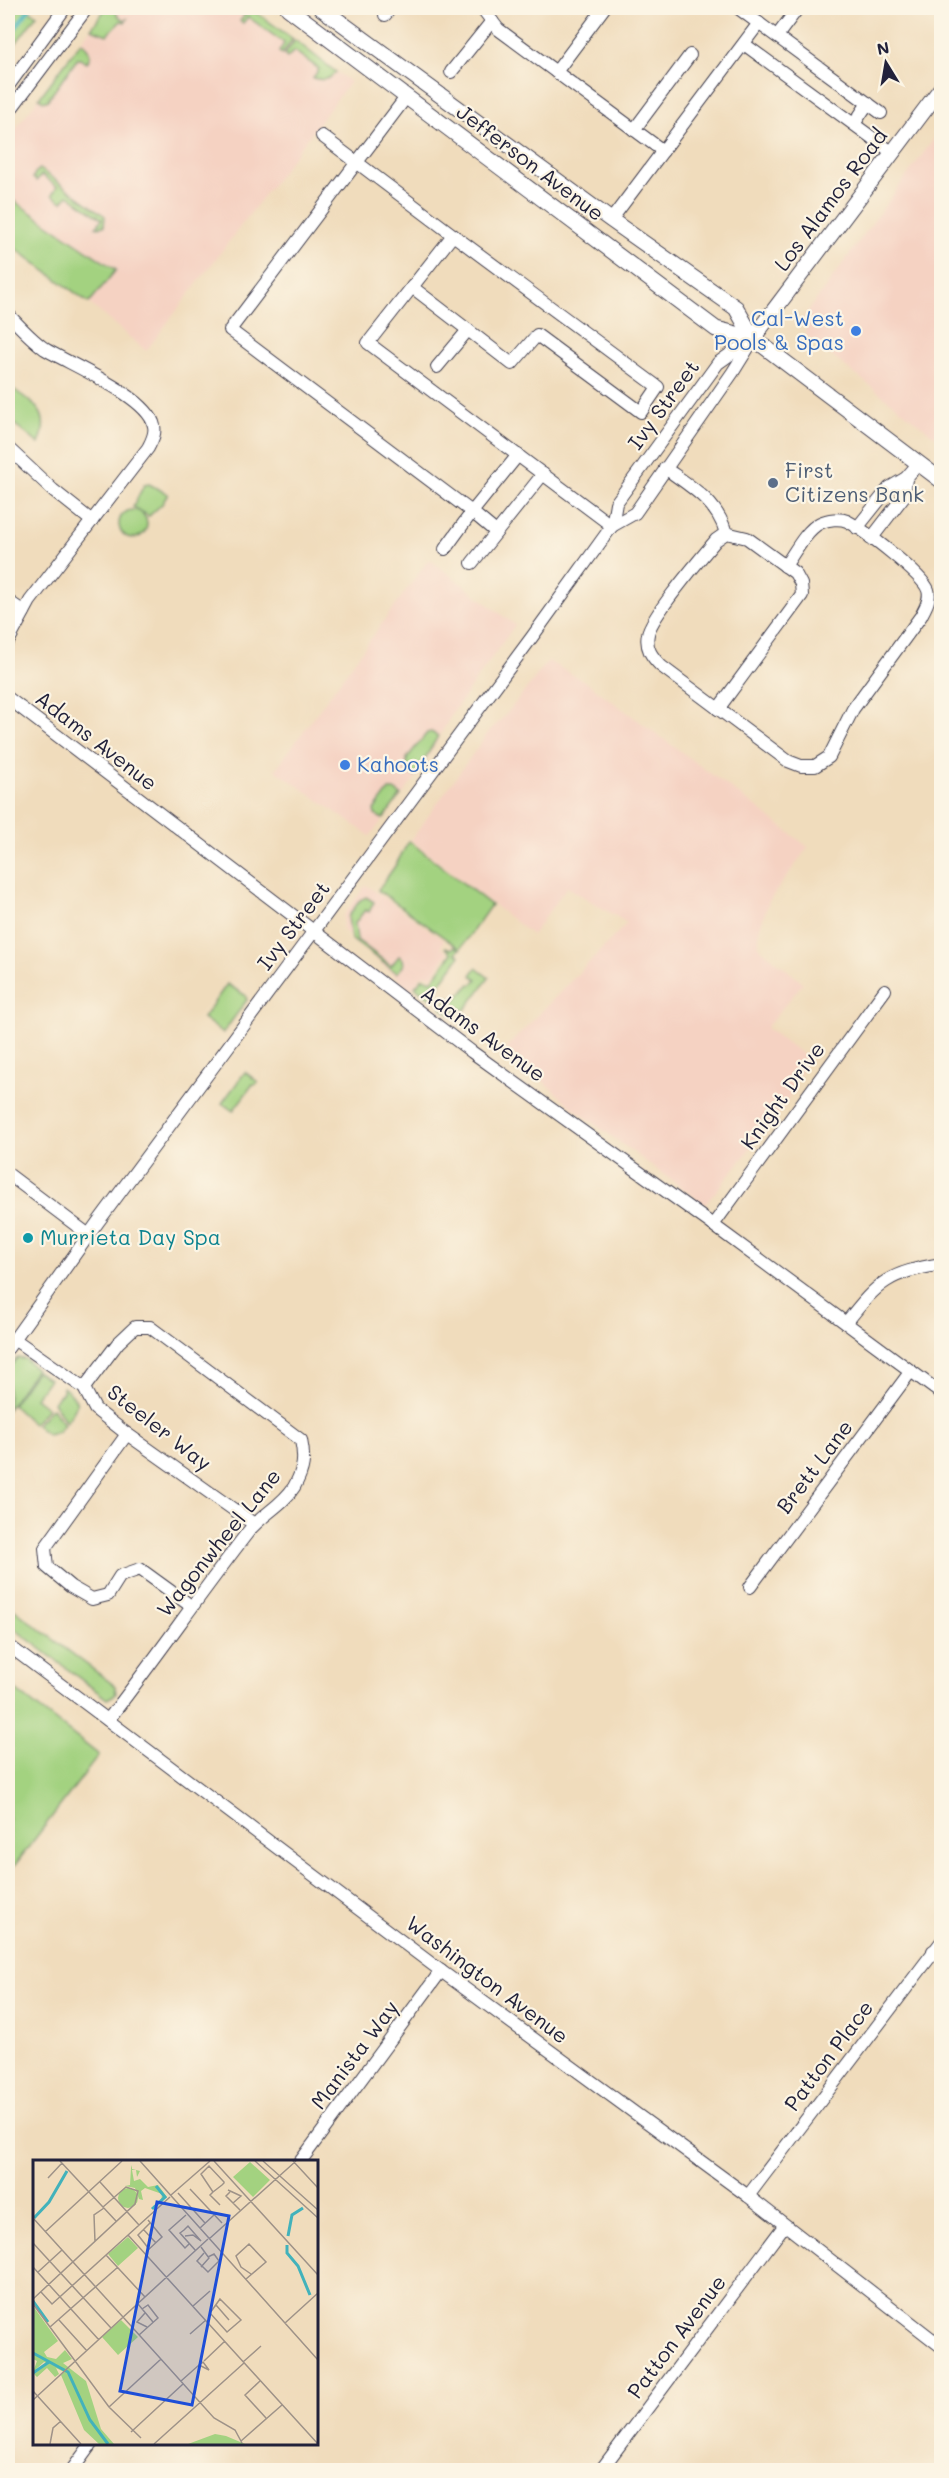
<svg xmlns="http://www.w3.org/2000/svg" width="949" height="2478" font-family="Mali,sans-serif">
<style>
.built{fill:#f5d2c2}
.green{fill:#a3d280;stroke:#627a5e;stroke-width:1.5}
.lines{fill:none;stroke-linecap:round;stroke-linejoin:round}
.stream{stroke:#42b2bb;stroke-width:4}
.minor-casing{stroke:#413e4e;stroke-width:14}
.major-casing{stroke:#413e4e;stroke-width:17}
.minor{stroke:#fff;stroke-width:12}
.major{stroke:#fff;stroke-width:15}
.shop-dot{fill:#3f7fe0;stroke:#fcf5e5;stroke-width:2}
.service-dot{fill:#5c6f8a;stroke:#fcf5e5;stroke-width:2}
.culture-dot{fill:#0f9aa8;stroke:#fcf5e5;stroke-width:2}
.labels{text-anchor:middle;stroke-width:4.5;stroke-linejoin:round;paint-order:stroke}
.street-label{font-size:21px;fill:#22223b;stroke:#fcf5e5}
.shop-label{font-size:21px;fill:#366cbe;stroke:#fcf5e5;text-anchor:end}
.service-label{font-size:21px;fill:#4e5e75;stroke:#fcf5e5;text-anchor:start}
.culture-label{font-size:21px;fill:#0d838f;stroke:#fcf5e5;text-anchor:start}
.inset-river{fill:none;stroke:#42b2bb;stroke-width:3}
.inset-road{fill:none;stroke:#9e9288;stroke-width:1.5}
.view{fill:#1d4ed8;fill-opacity:0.15;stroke:#1d4ed8;stroke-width:3}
.inset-edge{fill:none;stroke:#22223b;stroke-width:3}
</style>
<rect width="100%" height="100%" fill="#fcf5e5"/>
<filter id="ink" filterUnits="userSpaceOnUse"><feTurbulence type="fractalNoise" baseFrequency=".0167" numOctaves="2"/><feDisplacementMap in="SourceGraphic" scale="12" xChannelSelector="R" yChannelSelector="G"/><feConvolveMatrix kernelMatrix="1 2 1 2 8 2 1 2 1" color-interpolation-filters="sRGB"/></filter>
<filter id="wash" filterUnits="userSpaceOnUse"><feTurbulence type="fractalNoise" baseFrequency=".008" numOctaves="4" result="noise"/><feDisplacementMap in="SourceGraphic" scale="24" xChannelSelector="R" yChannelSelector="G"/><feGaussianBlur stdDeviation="1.35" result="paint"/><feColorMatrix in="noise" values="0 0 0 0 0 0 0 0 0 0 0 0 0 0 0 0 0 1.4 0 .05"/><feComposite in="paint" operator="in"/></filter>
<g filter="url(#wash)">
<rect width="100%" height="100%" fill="#f0dcbc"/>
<g class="built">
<polygon points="106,8 250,8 350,82 146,351 89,303 116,270 8,197 8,139"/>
<polygon points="941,129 941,441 806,336 803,318"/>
<polygon points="429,559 515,625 452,714 418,775 370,836 275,770"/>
<polygon points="548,661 586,682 760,810 808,847 769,901 759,930 759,947 803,983 766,1028 808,1058 784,1107 705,1205 573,1108 506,1048 627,923 567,887 532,935 411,840 490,730 505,716"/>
<polygon points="366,885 444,940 441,947 448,953 432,977 424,974 411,990 343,930 343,916"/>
</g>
<g class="green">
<polygon points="17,8 25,8 37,15 8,54 8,21"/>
<polygon points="106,8 115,8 117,15 124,20 127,19 125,22 121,21 107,35 91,29"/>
<polygon points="235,8 250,8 293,39 282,54 279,52 284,43 248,17 243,23 240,21 245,15"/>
<path d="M 295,40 L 336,72 C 329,80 323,81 313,78 L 319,69 L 294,51 L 287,58 L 284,55 Z"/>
<path d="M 81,42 C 88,47 93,54 87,63 L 78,58 L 47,101 L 43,101 L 39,98 Z"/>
<polygon points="40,169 105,216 104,226 96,227 102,219 68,195 62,202 52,195 57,187 42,175 36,181 33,178 35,173"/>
<polygon points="8,197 116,270 89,303 8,243"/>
<path d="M 8,385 C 32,404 53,410 39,444 L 8,419 Z"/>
<polygon points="149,484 168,494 162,504 149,516 133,507 144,485"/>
<circle cx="133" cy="524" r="14"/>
<polygon points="431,732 438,736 415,776 407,771 407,758 427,733"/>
<polygon points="389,790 394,790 401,795 383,819 375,815 374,810"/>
<polygon points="409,841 491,905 460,949 378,890 395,866"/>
<polygon points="366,897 374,902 369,912 365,910 355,923 357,940 391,966 399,956 403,959 404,965 397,973 351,939 348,917 360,900"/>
<polygon points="455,946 459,949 456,953 460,956 430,998 415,987 423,978 432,981 452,953 445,947 452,949"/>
<polygon points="476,968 489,978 465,1010 456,1009 451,1015 441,1008 449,997 454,1001 470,984 472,985 477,979 471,975"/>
<polygon points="227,984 245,995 247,1000 223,1033 203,1018"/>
<polygon points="245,1072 258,1082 255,1085 253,1084 233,1111 222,1103"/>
<polygon points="17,1358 25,1359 36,1369 8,1409 8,1370"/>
<polygon points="36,1371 49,1379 35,1398 48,1408 33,1424 12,1405"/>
<path d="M 63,1387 C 82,1401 79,1405 66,1422 L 53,1402 L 63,1392 Z"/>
<polygon points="52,1408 64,1424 58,1432 48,1435 36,1425"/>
<polygon points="8,1605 115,1686 116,1694 107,1699 8,1624"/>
<polygon points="8,1684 99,1755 8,1874"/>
</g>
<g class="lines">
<polyline class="stream" points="8,38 30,8"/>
</g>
</g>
<g filter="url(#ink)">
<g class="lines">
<defs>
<g id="minor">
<polyline points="482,8 498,29 663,151"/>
<polyline points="738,8 881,113"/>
<polyline points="385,15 391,8"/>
<polyline points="777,36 798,8"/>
<polyline points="744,44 893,153"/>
<polyline points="451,72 492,21"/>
<polyline points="556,72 604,8"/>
<polyline points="8,86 65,8"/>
<polyline points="407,96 230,330 472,512 518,455"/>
<polyline points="8,113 87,8"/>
<polyline points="854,124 868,103"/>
<polyline points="634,130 690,55"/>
<polyline points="322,136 453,235"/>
<polyline points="611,220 759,23"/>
<polyline points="412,287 468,330"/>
<path d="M 8,314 C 19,326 31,339 45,349 C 69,364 149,397 154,426 C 156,434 151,442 148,448 L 30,601 L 8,642"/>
<polyline points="437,367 468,330 512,364 537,335 641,412 658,387 453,235 368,343 612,526"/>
<polyline points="8,448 53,490 92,521"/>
<path d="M 665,468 C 690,486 717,501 726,533"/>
<polyline points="612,526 635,513 733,372 751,343"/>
<polyline points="857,528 889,488 906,478 918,464"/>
<path d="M 726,533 L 716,540 C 702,557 651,616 648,634 C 645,648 652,657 661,666 L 788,761 L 801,766 L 815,766 L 829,757 L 853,709 L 921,616 C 925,608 931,599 928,590 C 923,575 863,529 847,521 C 840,518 828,519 820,523 C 806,530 795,552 785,566"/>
<polyline points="871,539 904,496 906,478"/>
<polyline points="445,549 472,512 496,532"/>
<polyline points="472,563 543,474"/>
<polyline points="8,601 24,612"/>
<polyline points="8,698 472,1052 713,1225 942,1394"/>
<polyline points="718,709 802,595 801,584 795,573 747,538 726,533"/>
<polyline points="8,1174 89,1235"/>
<polyline points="713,1225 885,990"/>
<path d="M 846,1323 C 879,1281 888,1273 942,1264"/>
<polyline points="14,1339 84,1388 95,1409 127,1434 254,1524"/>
<polyline points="8,1348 98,1222 532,637 612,526 616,503 718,363 753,338"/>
<path d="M 84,1388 L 118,1343 L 135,1327 L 150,1327 L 301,1440 C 305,1459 304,1469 294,1487 C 282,1506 261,1515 248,1532 C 200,1594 156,1658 108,1720"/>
<polyline points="127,1434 45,1548 47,1567 71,1587 92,1599 108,1595 120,1576 140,1569 191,1606"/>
<polyline points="750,1587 911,1371"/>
<polyline points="8,1645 441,1971 748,2196 942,2347"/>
<polyline points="933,1951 942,1959"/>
<polyline points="300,2162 441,1971"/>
<polyline points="748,2196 942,1941"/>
<polyline points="72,2470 91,2444"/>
<polyline points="601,2470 784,2226"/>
</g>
<g id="major">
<polyline points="288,8 716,329 753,338"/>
<polyline points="321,8 611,220 736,308 753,338 942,481"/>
<polyline points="753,338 942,87"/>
</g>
</defs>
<use href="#minor" class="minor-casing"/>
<use href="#major" class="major-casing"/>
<use href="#minor" class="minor"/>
<use href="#major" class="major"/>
</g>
</g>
<g class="shop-dot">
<circle cx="856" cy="331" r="6"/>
<circle cx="345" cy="765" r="6"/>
</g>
<circle class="service-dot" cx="773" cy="483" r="6"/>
<circle class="culture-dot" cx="28" cy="1238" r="6"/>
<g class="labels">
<g class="street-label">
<text transform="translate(530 163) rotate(37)" y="7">Jefferson Avenue</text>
<text transform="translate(831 200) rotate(-53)" y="7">Los Alamos Road</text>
<text transform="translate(664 405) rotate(-54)" y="7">Ivy Street</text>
<text transform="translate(96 741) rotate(38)" y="7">Adams Avenue</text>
<text transform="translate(294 926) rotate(-53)" y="7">Ivy Street</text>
<text transform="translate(483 1034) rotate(36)" y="7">Adams Avenue</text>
<text transform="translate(783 1096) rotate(-54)" y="7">Knight Drive</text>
<text transform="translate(159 1428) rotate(38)" y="7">Steeler Way</text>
<text transform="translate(815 1467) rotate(-53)" y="7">Brett Lane</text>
<text transform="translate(219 1543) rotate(-51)" y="7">Wagonwheel Lane</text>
<text transform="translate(487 1980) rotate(37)" y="7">Washington Avenue</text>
<text transform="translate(355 2055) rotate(-53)" y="7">Manista Way</text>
<text transform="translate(829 2056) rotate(-53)" y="7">Patton Place</text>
<text transform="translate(677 2337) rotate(-53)" y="7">Patton Avenue</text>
</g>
<g class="shop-label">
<text x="844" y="326">Cal-West<tspan x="844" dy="24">Pools &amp; Spas</tspan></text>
<text x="357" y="772" text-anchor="start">Kahoots</text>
</g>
<g class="service-label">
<text x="785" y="478">First<tspan x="785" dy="24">Citizens Bank</tspan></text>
</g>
<g class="culture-label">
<text x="40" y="1245">Murrieta Day Spa</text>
</g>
</g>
<g transform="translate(33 2160)">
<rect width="285" height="285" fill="#f0dcbc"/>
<path d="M 217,2 L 237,20 L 220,37 L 200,17 ZM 99,5 L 99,9 L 107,11 L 104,17 L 103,10 L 99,10 L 101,21 L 107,19 L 115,27 L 125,25 L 134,37 L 128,42 L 129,34 L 112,28 L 108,31 L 110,40 L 106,39 L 102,28 L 92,26 L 97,25 L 98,8 ZM85 38a10 10 0 1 1 20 0a10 10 0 1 1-20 0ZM 95,77 L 105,88 L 85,106 L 75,94 ZM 0,146 L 25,181 L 11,192 L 14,197 L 23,199 L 32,190 L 39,199 L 30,203 L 53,221 L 68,269 L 81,284 L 66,284 L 51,270 L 28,215 L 31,212 L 23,208 L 26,214 L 22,217 L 14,208 L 4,217 L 1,214 L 15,204 L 11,202 L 0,212 L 4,201 L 0,199 ZM 88,160 L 105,177 L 85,195 L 69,177 ZM 182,274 L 193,276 L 212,284 L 155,284 Z" fill="#a3d280"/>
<path class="inset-river" d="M 119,49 L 132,37 L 123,26M 1,58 L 16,42 L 34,11M 255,76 L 259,55 L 270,48M 254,85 L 254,93 L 265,106 L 277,135M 0,141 L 15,162M 0,193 L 35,212 L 57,260 L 75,284M 0,213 L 16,202"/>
<path class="inset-road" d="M 27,1 L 83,61M 107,1 L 285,200M 181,1 L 285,115M 222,1 L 285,58M 230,1 L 285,50M 260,1 L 285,28M 15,18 L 29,3M 67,22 L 106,65M 157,29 L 189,63M 195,30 L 208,36 L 200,43M 180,32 L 168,14 L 176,6 L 191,22 L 191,23 L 189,25 L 180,32 L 177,35 L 187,45M 197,32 L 193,36 L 207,50M 145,33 L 172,63M 138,35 L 177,1M 153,55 L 136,70 L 152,88 L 156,84M 0,58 L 90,157M 167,68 L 181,55M 110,69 L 123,83M 151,70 L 155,66 L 168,81 L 160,75 L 152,76M 151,70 L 147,73 L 163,91M 12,72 L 89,1M 95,75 L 285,284M 176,79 L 263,1M 62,82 L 61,55 L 71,48M 0,83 L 78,168M 168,87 L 176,98 L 168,107M 116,89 L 105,75 L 117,63M 114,91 L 129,77 L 115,60M 171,93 L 164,101 L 175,112 L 186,101 L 181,94 L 175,97M 73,95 L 112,137M 0,107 L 66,180M 5,112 L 29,90M 213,119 L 233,102 L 216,84 L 203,96 L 208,107 L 218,114M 8,132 L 19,144 L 137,37M 0,139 L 102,44 L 105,31 L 93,27 L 70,47M 187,139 L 208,160 L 194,172 L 177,153 ZM 0,144 L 76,247 L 108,278M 105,144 L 120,162M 183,145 L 196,160M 160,146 L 177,131M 112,153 L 104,162 L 114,167M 90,157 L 181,258 L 202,270 L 209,283M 26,160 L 54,191M 252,163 L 285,133M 17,167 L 85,107M 157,174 L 173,160M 106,175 L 125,158 L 115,145 L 109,149M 171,201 L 192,181M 210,202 L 228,186M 148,221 L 166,205 L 170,202 L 176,210 L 166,205M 227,221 L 212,235 L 233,258M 0,231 L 48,284M 0,240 L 175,79M 76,247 L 128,199M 98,272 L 150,224M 208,281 L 249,245M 17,284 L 20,268 L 28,261M 121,284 L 211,203"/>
<path class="view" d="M 124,42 L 196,56 L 159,245 L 87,231 Z"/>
<rect width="285" height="285" class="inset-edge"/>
</g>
<rect width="949" height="2478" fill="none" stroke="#fcf5e5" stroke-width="30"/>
<g transform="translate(886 63) rotate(349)" stroke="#fcf5e5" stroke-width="4.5" paint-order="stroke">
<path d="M0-4.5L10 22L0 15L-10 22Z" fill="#22223b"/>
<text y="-9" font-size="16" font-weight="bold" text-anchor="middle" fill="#22223b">N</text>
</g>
</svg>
